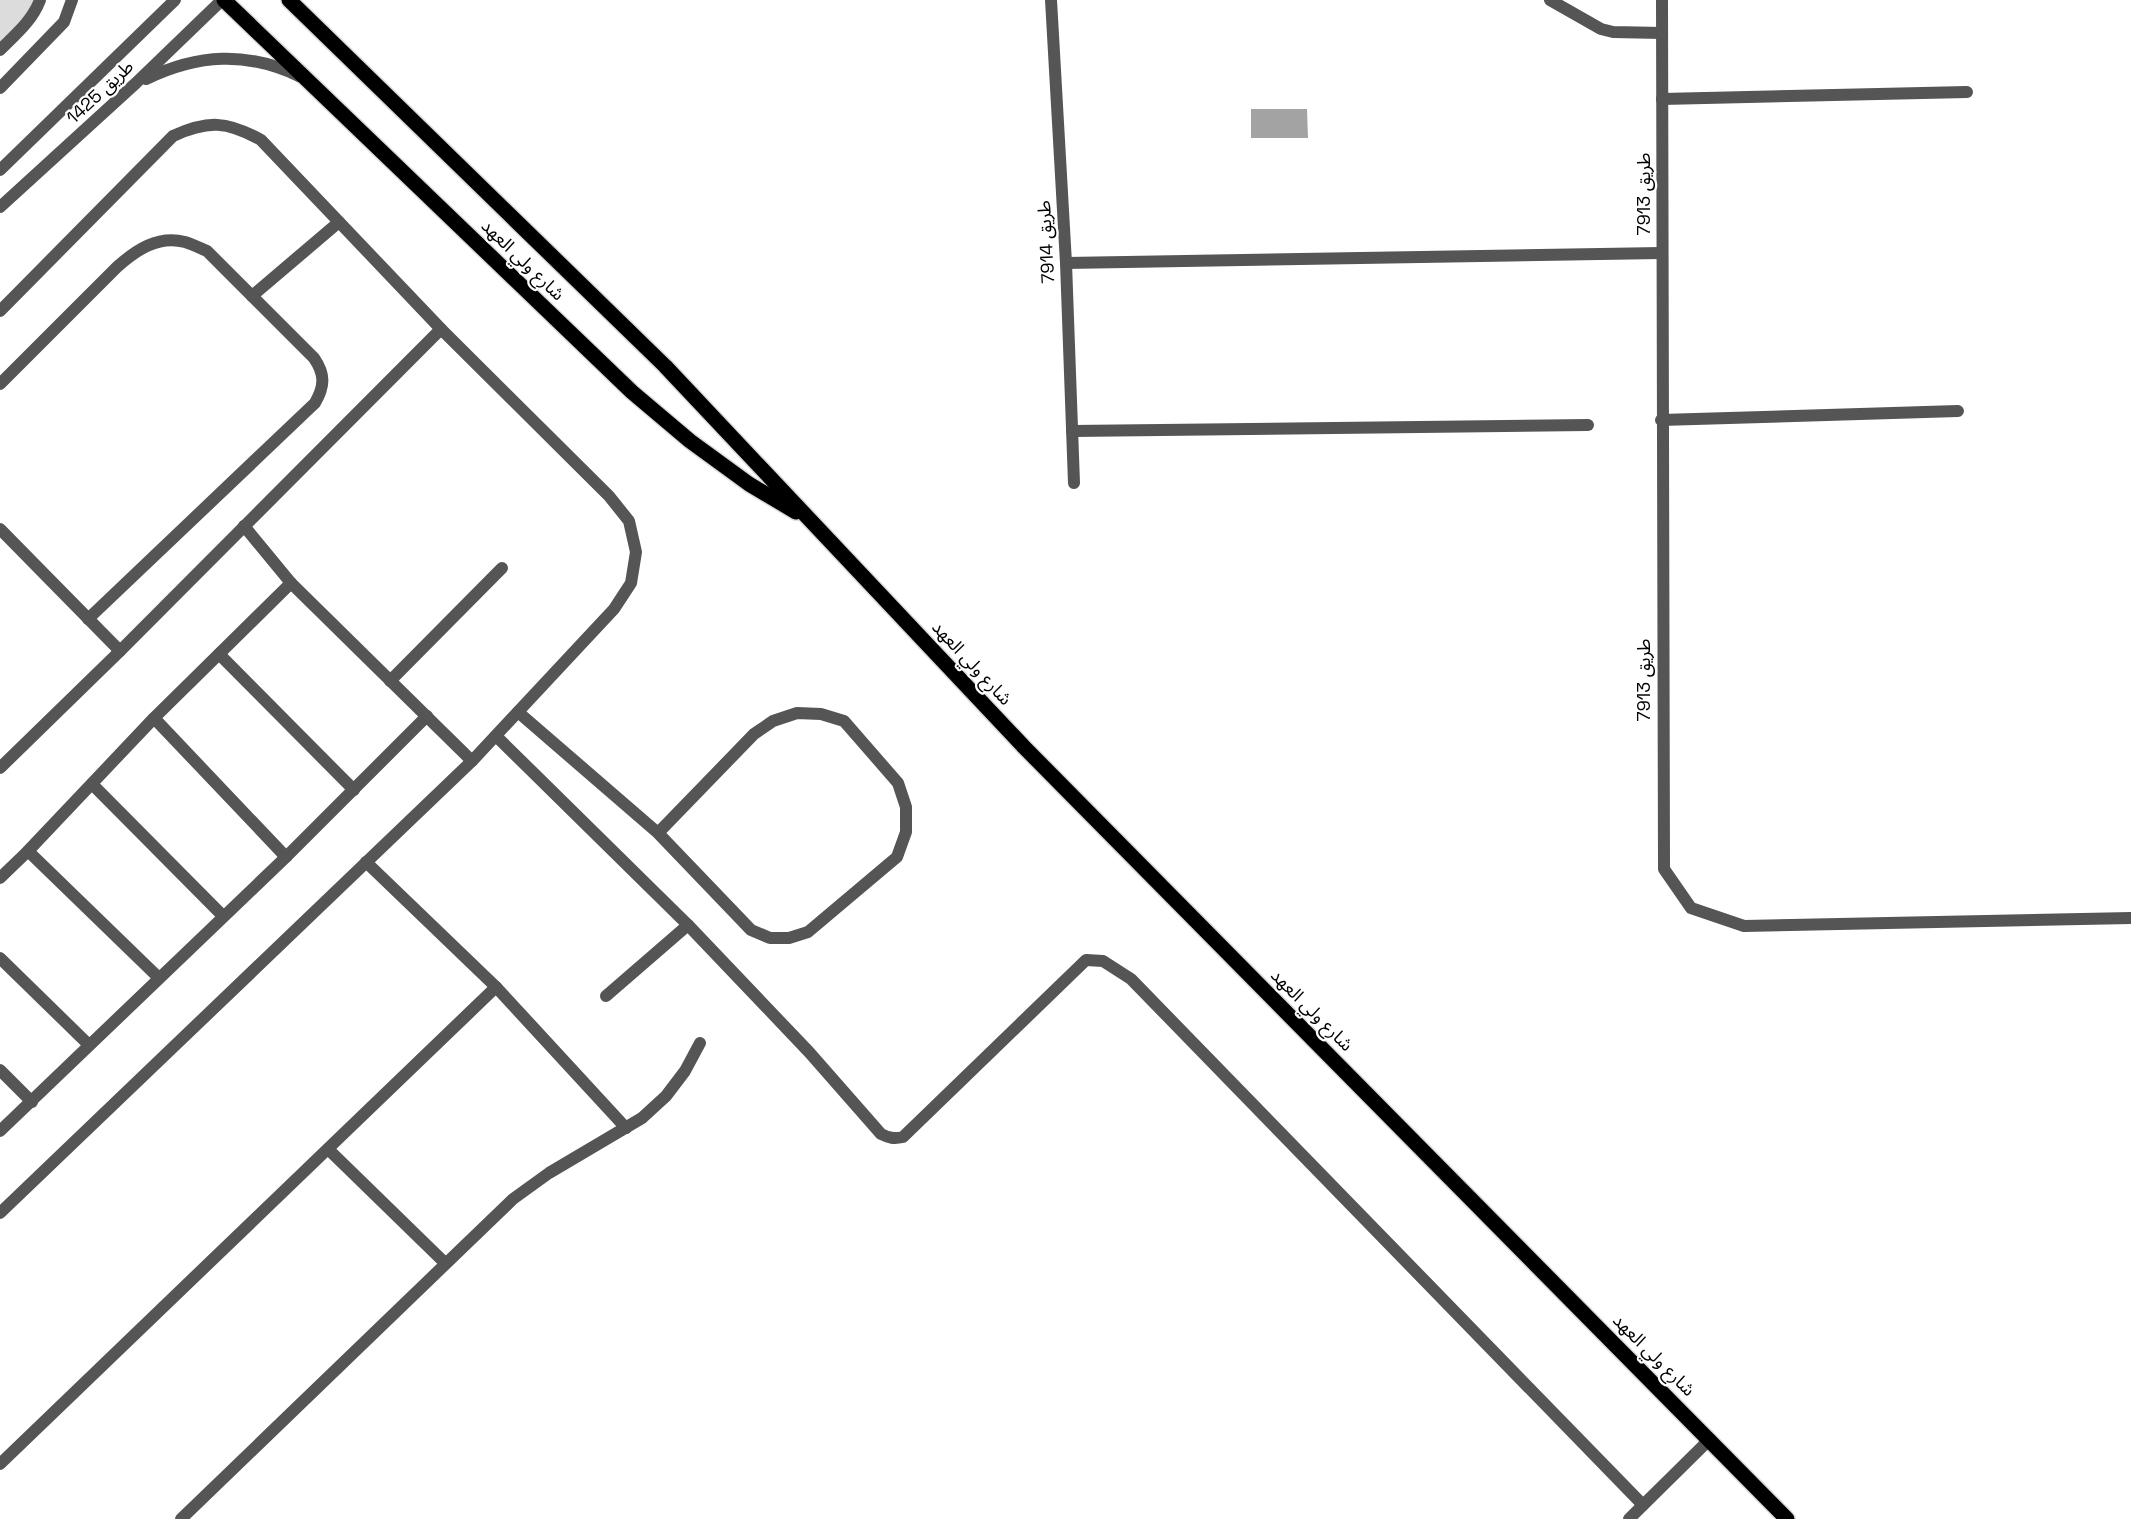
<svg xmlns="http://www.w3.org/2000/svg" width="2131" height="1519" font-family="'Space Grotesk','Noto Sans Arabic',sans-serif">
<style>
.green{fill:#dcdcdc}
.water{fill:#a3a3a3}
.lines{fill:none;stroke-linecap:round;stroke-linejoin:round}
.primary-casing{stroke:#dbdbdb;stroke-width:18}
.service{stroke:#555;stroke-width:12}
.minor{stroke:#555;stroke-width:12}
.primary{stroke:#000;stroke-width:15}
.labels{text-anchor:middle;stroke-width:4.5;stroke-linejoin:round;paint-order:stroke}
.street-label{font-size:18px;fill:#000;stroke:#fff}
</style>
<rect width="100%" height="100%" fill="#fff"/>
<polygon class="green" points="0,0 38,0 0,46"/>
<polygon class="water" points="1251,109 1307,109 1308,138 1251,138"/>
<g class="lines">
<defs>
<g id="primary">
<polyline points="224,0 632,392 690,441 749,484 796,512"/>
<polyline points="289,0 665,366 1024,747 1787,1519"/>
</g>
</defs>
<use href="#primary" class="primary-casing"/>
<g class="service">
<path d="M 0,50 C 16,34 32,21 40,0"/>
<polyline points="0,88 64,22 72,0"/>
<polyline points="252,296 339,222"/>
<path d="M 0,311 L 173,136 C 208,120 227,121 261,140 L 441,329 L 609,496 L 629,521 L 636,552 L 631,583 L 614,609 L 472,761 L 0,1213"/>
<path d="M 0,384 L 117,267 C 136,250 158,235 185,242 C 192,244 200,248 207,251 L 314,358 C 325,374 325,386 315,403 L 88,619"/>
<polyline points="244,526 291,583 472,761"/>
<polyline points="0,529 120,651"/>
<polyline points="219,654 354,790"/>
<polyline points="390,681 502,568"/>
<polyline points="518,712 658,833 751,930 770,938 789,938 808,932 897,857 906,832 906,807 898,783 844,721 821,714 797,713 773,721 754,734 658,833"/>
<polyline points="154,718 286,857"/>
<path d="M 496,736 L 688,925 L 809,1052 L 881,1134 C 889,1138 894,1139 903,1137 L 1086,960 L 1103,961 L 1131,979 L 1643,1505"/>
<polyline points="0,768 120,651 441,329"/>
<polyline points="92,784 223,916"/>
<polyline points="28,851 159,978"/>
<polyline points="366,862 496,987 626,1128"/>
<polyline points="0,878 28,851 154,718 291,583"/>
<polyline points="0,958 89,1045"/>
<polyline points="606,996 688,925"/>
<polyline points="0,1070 32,1102"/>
<polyline points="0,1131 286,857 427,716"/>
<polyline points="328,1149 445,1263"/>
<polyline points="0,1464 496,987"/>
<polyline points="181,1519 513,1199 549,1173 642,1118 666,1096 685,1071 700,1043"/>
<polyline points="1629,1519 1710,1439"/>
</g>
<g class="minor">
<polyline points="1051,0 1066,263 1074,483"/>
<polyline points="1550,0 1601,29 1613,32 1662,33"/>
<polyline points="1662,0 1664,869 1691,908 1744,926 2131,918"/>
<path d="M 146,79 C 198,54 246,51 299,76"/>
<polyline points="1662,99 1967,92"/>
<polyline points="0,170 175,0"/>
<polyline points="0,207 136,83 222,0"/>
<polyline points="1066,263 1661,253"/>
<polyline points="1661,420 1958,411"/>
<polyline points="1072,431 1588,425"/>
</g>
<use href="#primary" class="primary"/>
</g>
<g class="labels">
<g class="street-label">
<text transform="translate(100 92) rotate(-43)" y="6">طريق 1425</text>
<text transform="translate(1644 194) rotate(-90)" y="6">طريق 7913</text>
<text transform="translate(1046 242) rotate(-93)" y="6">طريق 7914</text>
<text transform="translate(523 260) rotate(44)" y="6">شارع ولي العهد</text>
<text transform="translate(972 663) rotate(47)" y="6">شارع ولي العهد</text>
<text transform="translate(1644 680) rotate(-90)" y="6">طريق 7913</text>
<text transform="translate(1312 1010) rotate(45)" y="6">شارع ولي العهد</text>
<text transform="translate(1654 1355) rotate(45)" y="6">شارع ولي العهد</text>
</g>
</g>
</svg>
